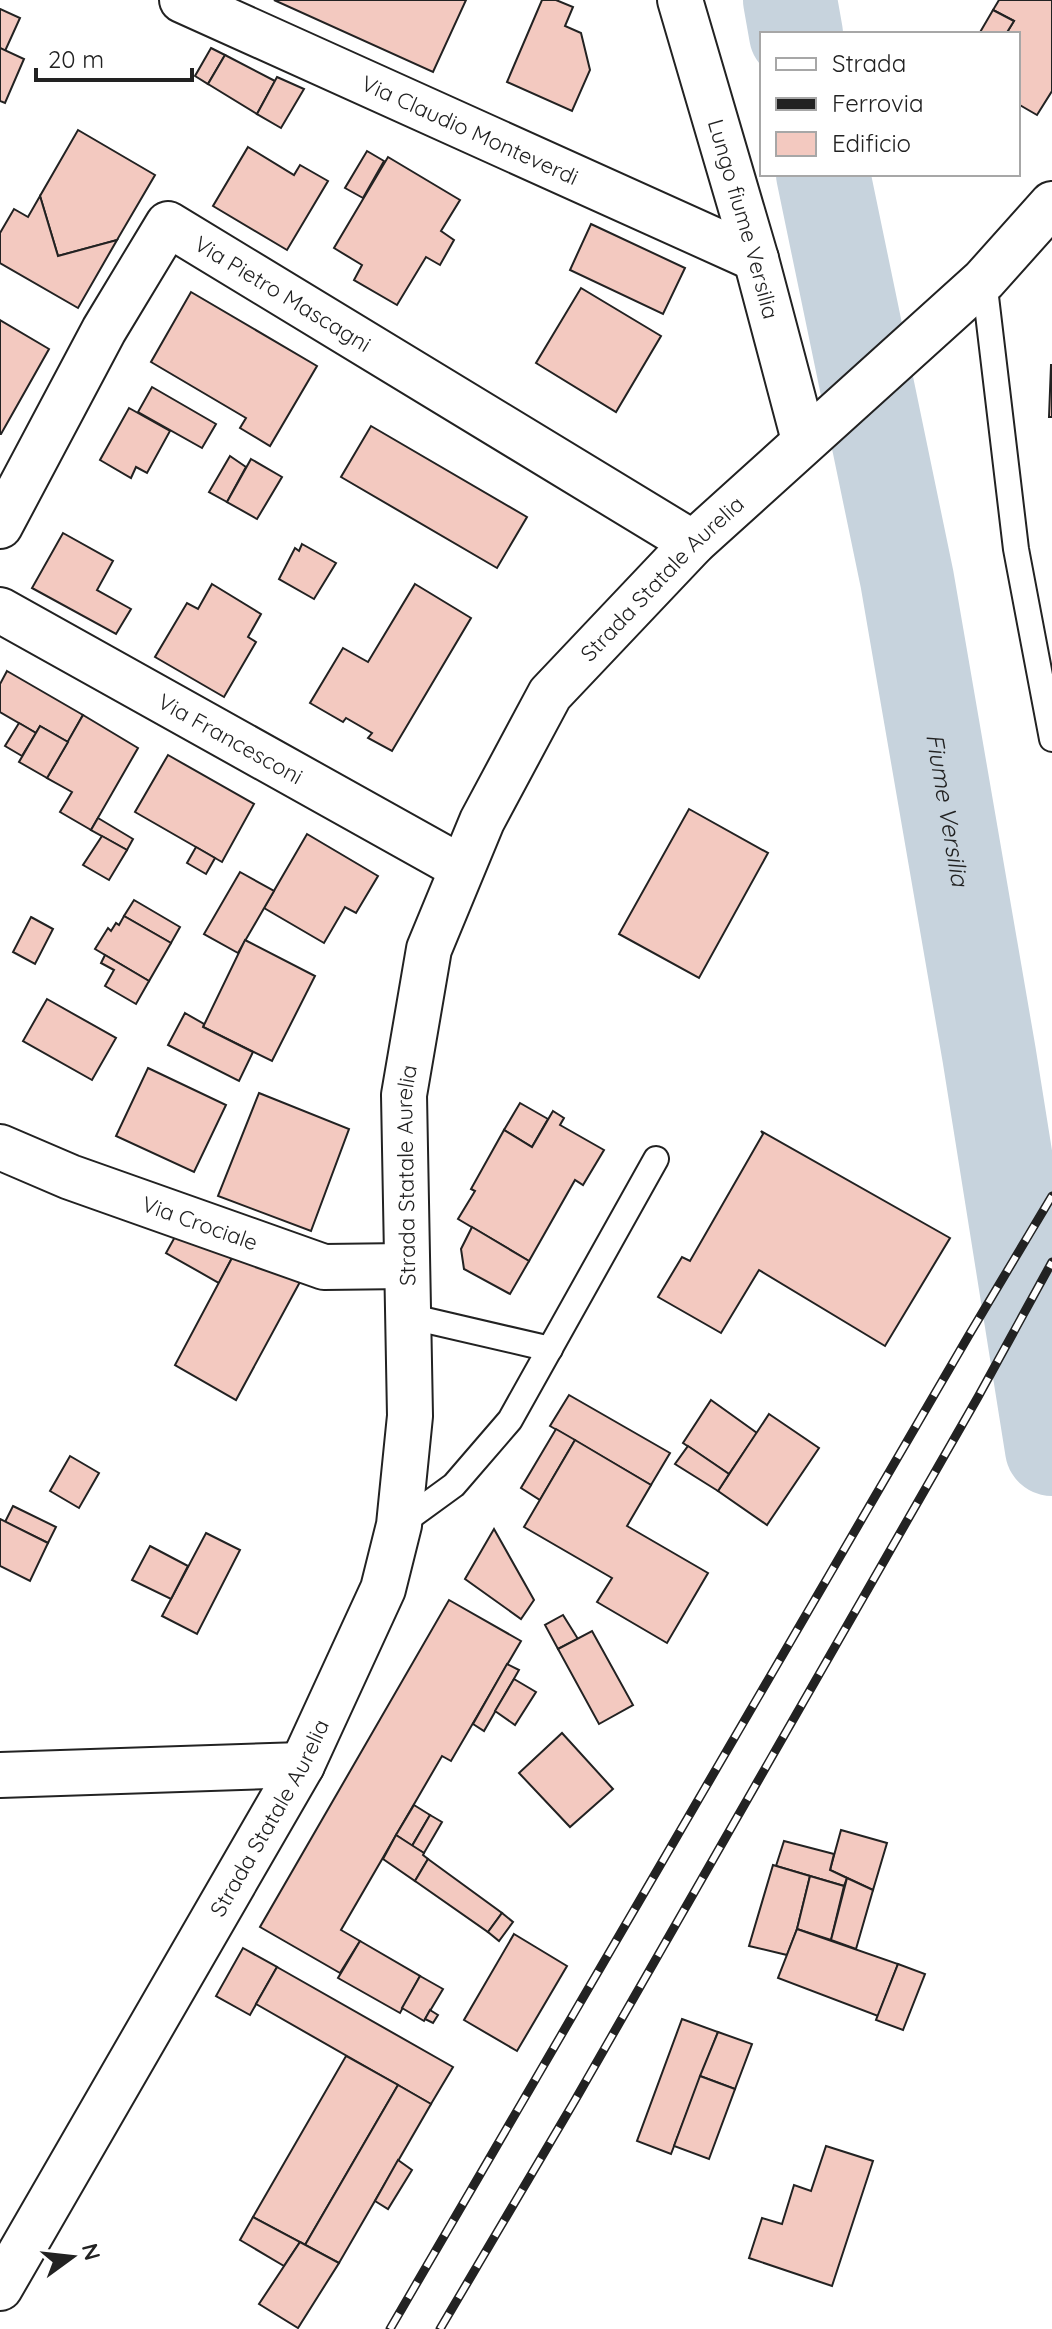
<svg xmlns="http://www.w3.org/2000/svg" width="1052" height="2329" font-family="Quicksand,sans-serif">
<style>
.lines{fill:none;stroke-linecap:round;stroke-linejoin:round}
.river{stroke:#c7d3dd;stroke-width:94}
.building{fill:#f3c9c0;stroke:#222;stroke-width:2}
.lane-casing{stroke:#222;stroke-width:28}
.street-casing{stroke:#222;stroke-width:48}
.primary-casing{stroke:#222;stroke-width:48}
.lane{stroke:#fff;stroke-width:24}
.street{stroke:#fff;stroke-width:44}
.primary{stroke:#fff;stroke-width:44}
.rail-casing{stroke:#222;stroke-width:9}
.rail{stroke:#fff;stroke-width:6;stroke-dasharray:18;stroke-linecap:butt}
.labels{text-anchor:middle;stroke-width:6;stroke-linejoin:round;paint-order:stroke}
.street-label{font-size:22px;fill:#222;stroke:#fff}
.water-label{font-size:24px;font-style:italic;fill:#222;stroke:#fff}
</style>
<rect width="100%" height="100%" fill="#fff"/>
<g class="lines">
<g class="river">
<polyline points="790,0 796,34"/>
<path id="s1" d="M 823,174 L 907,579 L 989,1054 L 1052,1449"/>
</g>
</g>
<g class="building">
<polygon points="274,0 466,0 433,72"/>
<polygon points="542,0 556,0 573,7 565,26 581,33 590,70 572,111 507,82"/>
<polygon points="999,0 1052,0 1052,91 1037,115 1018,104 1018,34 1006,34 1014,21 993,10"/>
<polygon points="0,9 20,18 5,51 0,48"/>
<polygon points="993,10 1014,21 1006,34 979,34"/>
<polygon points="0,48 24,59 5,103 0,101"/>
<polygon points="211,48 225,55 208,84 195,76"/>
<polygon points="225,55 275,81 257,114 208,84"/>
<polygon points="277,77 304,89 281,128 257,114"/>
<polygon points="78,130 155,175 117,240 58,256 40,196"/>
<polygon points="248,147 294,175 300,165 328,181 287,250 213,206"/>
<polygon points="367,151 384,161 363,198 345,188"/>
<polygon points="388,157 460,200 441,231 454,240 440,265 426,257 397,305 354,280 362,265 334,248"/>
<polygon points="40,196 58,256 117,240 78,308 0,263 0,233 14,209 28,217"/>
<polygon points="591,224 685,268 663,314 570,270"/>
<polygon points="581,288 661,336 616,412 536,363"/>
<polygon points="191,292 317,366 270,446 240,428 246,418 151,362"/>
<polygon points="0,320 49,349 1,434 0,434"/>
<polygon points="1051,365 1052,365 1052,417 1049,417"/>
<polygon points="152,387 216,424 202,448 138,412"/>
<polygon points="129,408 170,431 147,473 136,467 131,478 100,460"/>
<polygon points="371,426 527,517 497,568 341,477"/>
<polygon points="230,456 246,467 227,502 209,492"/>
<polygon points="251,459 282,477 257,519 227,502"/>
<polygon points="63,533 113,561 97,590 131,609 116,634 32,588"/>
<polygon points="302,544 336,563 314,599 279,579 295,548 299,551"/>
<polygon points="212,584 261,614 248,637 256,642 224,697 155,657 187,603 198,609"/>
<polygon points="415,584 471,618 392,751 368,738 372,733 346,718 343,722 310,703 343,648 368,662"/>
<polygon points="7,671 83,715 68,742 40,726 36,733 0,712 0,684"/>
<polygon points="83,715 138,748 91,830 60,812 72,792 47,778"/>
<polygon points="19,723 36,733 22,756 5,746"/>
<polygon points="40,726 68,742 47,778 19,762"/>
<polygon points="168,755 254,804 222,862 135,812"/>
<polygon points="689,809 768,853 699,978 619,934"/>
<polygon points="98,818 133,839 127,850 91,830"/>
<polygon points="307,834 378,876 356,913 345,907 324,943 264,908"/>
<polygon points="102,836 127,850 109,880 83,865"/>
<polygon points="196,847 215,858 206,874 187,863"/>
<polygon points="240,872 274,891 238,953 204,934"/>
<polygon points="134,900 180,927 171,943 124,916"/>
<polygon points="124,916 171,943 149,981 95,949 108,928 111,931 116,923 119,925"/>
<polygon points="31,917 53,929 35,964 13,952"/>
<polygon points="245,940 315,976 272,1061 203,1027"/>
<polygon points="105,955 149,981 136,1004 105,986 114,970 101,963"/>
<polygon points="47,999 116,1038 92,1080 23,1041"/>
<polygon points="185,1013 204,1024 203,1027 253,1052 239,1081 168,1045"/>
<polygon points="148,1068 226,1105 194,1172 116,1136"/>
<polygon points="259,1093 349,1129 311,1231 218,1196"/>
<polygon points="520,1103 548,1119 532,1147 504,1130"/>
<polygon points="553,1111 564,1118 560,1125 604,1150 583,1185 575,1180 529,1261 458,1219 475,1191 471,1189 504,1130 532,1147"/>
<polygon points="761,1131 950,1238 885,1346 759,1270 721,1333 658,1297 682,1257 690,1261 763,1134"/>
<polygon points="472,1227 529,1261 510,1294 464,1269 461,1249"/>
<polygon points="176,1235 232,1258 219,1283 166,1253"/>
<polygon points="232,1258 301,1280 236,1400 175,1365"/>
<polygon points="569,1395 670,1453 651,1485 550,1426"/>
<polygon points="711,1400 757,1433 729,1474 683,1443"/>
<polygon points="769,1414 819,1448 767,1525 718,1491"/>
<polygon points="556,1429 575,1440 540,1500 521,1488"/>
<polygon points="575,1440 651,1485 627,1526 708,1573 667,1643 597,1602 612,1578 524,1527"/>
<polygon points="688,1446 729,1474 718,1491 675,1464"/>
<polygon points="70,1456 99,1473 79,1508 50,1491"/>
<polygon points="13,1506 56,1527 48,1543 5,1522"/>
<polygon points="0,1519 48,1543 30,1581 0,1566"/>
<polygon points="494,1529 534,1600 521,1619 465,1579"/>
<polygon points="206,1533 240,1550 197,1634 162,1616"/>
<polygon points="150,1546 188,1566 171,1599 132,1580"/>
<polygon points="449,1600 521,1641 451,1761 442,1756 341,1930 360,1941 340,1973 260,1927"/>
<polygon points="563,1615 578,1639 558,1649 545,1625"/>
<polygon points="592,1631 633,1705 599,1724 558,1649"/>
<polygon points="507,1664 519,1670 484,1731 473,1724"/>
<polygon points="514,1679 536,1692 515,1725 495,1711"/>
<polygon points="562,1733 613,1789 570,1827 519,1773"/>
<polygon points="414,1805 430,1815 412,1846 396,1835"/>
<polygon points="430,1815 442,1822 424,1853 412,1846"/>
<polygon points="841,1830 887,1843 873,1890 830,1870"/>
<polygon points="396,1835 424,1853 423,1855 428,1859 415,1881 383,1859"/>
<polygon points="784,1841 834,1854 830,1870 847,1878 844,1886 776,1866"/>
<polygon points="428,1859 502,1913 488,1932 415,1881"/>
<polygon points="773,1865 810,1876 797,1929 787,1955 749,1946"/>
<polygon points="810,1876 844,1886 831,1940 797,1929"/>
<polygon points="847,1878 873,1890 856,1949 831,1940"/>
<polygon points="502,1913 513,1922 499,1941 488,1932"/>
<polygon points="797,1929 898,1964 878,2016 778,1978"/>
<polygon points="514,1934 567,1966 517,2051 464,2020"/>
<polygon points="360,1941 420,1976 400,2013 338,1978"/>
<polygon points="243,1948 277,1967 250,2015 216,1996"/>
<polygon points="898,1964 925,1974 903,2030 876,2020"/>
<polygon points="277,1967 453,2067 431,2104 256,2004"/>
<polygon points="420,1976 443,1989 424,2021 402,2008"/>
<polygon points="430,2010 438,2015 433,2023 425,2019"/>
<polygon points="682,2019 718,2032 671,2154 637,2141"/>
<polygon points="718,2032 752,2044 735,2089 700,2076"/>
<polygon points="346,2056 398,2085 305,2245 253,2217"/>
<polygon points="700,2076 735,2089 709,2159 674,2146"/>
<polygon points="398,2085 431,2104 339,2263 305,2245"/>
<polygon points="826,2146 873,2161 832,2286 749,2258 762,2218 782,2224 794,2185 811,2191"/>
<polygon points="398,2160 412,2170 388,2209 375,2201"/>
<polygon points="253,2217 300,2242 284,2266 240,2240"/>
<polygon points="300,2242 339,2263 298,2328 259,2304"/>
</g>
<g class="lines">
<defs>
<g id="lane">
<polyline points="984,280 1016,549 1052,739"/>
<polyline points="408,1316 550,1349"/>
<polyline points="399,1525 454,1485 510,1420 656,1159"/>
</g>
<g id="street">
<path id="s2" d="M 182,0 L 756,259"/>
<path id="s3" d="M 680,0 L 756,259 L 804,440"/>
<path id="s4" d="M 0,526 L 104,330 L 168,224 L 693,543"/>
<path id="s5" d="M 0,610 L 462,868"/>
<path id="s6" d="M 0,1147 L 70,1177 L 324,1267 L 406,1266"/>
<polyline points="0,1775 302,1765"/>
</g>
<g id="primary">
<path id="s7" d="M 0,2288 L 302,1765 L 383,1589 L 399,1525 L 410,1416 L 404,1095 L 429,949 L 482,821 L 550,694 L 693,543 L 984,280 L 1052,204"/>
</g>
</defs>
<use href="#lane" class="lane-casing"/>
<use href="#street" class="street-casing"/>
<use href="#primary" class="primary-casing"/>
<use href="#lane" class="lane"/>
<use href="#street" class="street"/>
<use href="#primary" class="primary"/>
<defs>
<g id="rail">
<polyline points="390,2329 969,1335 1052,1196"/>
<polyline points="440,2329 574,2102 978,1397 1052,1262"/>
</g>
</defs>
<use href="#rail" class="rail-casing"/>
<use href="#rail" class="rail"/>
</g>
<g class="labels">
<g class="street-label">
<text dy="8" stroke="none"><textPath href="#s2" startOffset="316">Via Claudio Monteverdi</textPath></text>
<text dy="8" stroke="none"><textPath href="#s3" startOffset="228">Lungo fiume Versilia</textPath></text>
<text dy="8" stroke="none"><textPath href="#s4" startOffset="480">Via Pietro Mascagni</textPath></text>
<text dy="8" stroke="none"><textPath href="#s7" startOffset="1886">Strada Statale Aurelia</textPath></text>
<text dy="8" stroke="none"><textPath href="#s5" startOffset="264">Via Francesconi</textPath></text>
<text dy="8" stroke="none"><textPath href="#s7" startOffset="1214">Strada Statale Aurelia</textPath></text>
<text dy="8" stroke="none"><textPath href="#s6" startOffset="214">Via Crociale</textPath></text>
<text dy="8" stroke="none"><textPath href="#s7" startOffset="542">Strada Statale Aurelia</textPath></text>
</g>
<g class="water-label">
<text dy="8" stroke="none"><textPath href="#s1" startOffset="648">Fiume Versilia</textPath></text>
</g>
</g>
<rect x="760" y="32" width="260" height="144" fill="#ffffff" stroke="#a7a7a7" stroke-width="2"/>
<rect x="776" y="58" width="40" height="12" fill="#ffffff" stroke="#a7a7a7" stroke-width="2"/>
<text x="832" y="72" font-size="24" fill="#222222">Strada</text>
<rect x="776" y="98" width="40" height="12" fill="#222222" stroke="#a7a7a7" stroke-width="2"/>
<text x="832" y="112" font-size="24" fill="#222222">Ferrovia</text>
<rect x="776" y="132" width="40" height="24" fill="#f3c9c0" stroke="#a7a7a7" stroke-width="2"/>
<text x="832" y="152" font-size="24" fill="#222222">Edificio</text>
<g transform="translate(72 2257) rotate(75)" stroke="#ffffff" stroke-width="6" paint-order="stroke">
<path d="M0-6L14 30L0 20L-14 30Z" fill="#222222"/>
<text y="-12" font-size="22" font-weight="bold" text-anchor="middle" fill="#222222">N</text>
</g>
<path d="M36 68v12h156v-12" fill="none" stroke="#222222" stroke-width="4"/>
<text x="48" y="68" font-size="24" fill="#222222" stroke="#ffffff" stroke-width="6" paint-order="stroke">20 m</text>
</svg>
